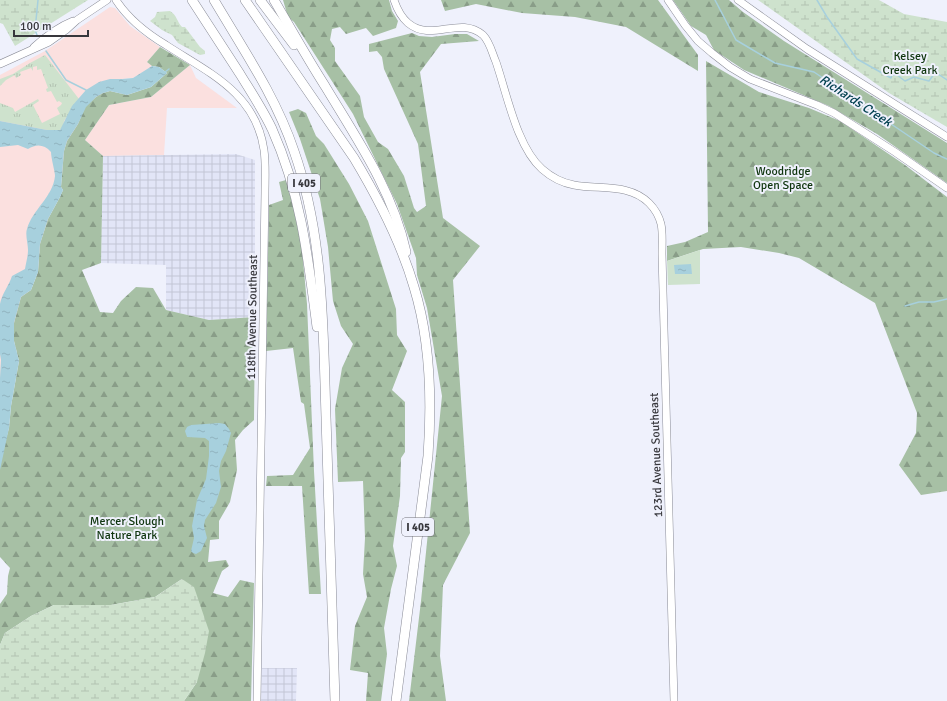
<svg xmlns="http://www.w3.org/2000/svg" width="947" height="701" font-family="Signika,sans-serif">
<style>
.commercial{fill:#fbe0df}
.industrial{fill:url(#industrial-grid)}
.grass{fill:url(#grass-tufts)}
.forest{fill:url(#forest-firs)}
.wetland{fill:url(#wetland-marsh)}
.pitch{fill:#cee2cd}
.water{fill:url(#water-ripples)}
.lines{fill:none;stroke-linecap:round;stroke-linejoin:round}
.stream{stroke:#a7d0dd;stroke-width:1.5}
.secondary-casing{stroke:#898b96;stroke-width:8}
.highway-casing{stroke:#898b96;stroke-width:10}
.secondary{stroke:#fff;stroke-width:7}
.highway{stroke:#fff;stroke-width:9}
.labels{text-anchor:middle;stroke-width:4;stroke-linejoin:round;paint-order:stroke}
.shield{fill:#eff1fc;stroke:#6e6f76;stroke-width:1}
.shield-label{font-size:11px;font-weight:bold;fill:#37373c}
.park-label{font-size:12px;fill:#0f350e;stroke:#eff1fc}
.street-label{font-size:12px;fill:#37373c;stroke:#eff1fc}
.water-label{font-size:13px;font-style:italic;fill:#034150;stroke:#eff1fc}
</style>
<defs>
<pattern id="industrial-grid" width="8" height="8" patternUnits="userSpaceOnUse"><rect width="8" height="8" fill="#e2e5f7"/><path d="M0 4h8M4 0v8" fill="none" stroke="#c2c5d5"/></pattern>
<pattern id="grass-tufts" width="24" height="20" patternUnits="userSpaceOnUse"><rect width="24" height="20" fill="#cee2cd"/><path d="M3 7l-1-3M5 7V3M7 7l1-3M15 17l-1-3M17 17v-4M19 17l1-3" fill="none" stroke="#b2c2b1"/></pattern>
<pattern id="forest-firs" width="22" height="20" patternUnits="userSpaceOnUse"><rect width="22" height="20" fill="#a7c0a5"/><path d="M5 1l3.5 6h-7zM16 11l3.5 6h-7z" fill="#899d88"/></pattern>
<pattern id="wetland-marsh" width="20" height="14" patternUnits="userSpaceOnUse"><rect width="20" height="14" fill="#cee2cd"/><path d="M1 5h8M5 5V1M11 12h8M15 12V8" fill="none" stroke="#b2c2b1"/></pattern>
<pattern id="water-ripples" width="26" height="14" patternUnits="userSpaceOnUse"><rect width="26" height="14" fill="#a7d0dd"/><path d="M2 4q2-2 4 0t4 0M15 11q2-2 4 0t4 0" fill="none" stroke="#90b3bf"/></pattern>
</defs>
<rect width="100%" height="100%" fill="#eff1fc"/>
<g class="commercial">
<polygon points="110,7 115,8 130,26 160,47 147,62 152,66 147,70 133,78 122,79 110,79 58,186 4,377 0,420 0,75 45,51"/>
<polygon points="190,65 196,78 237,108 167,108 164,155 103,156 85,140 109,105 151,97"/>
</g>
<g class="industrial">
<polygon points="236,154 255,160 255,317 209,320 166,310 166,265 101,263 103,156"/>
<polygon points="262,668 297,668 296,701 261,701"/>
</g>
<polygon class="grass" points="45,55 79,99 64,121 63,127 60,130 47,130 0,121 0,103 13,108 15,112 38,99 39,101 33,105 42,123 60,114 57,108 61,105 62,103 59,101 57,102 51,91 47,92 46,89 48,88 41,69 37,70 37,66 33,67 33,71 31,68 20,72 21,75 16,78 15,75 6,80 0,86 0,79 13,74 30,63"/>
<g class="forest">
<polygon points="283,0 389,0 392,11 398,21 396,28 373,36 366,28 346,34 340,27 332,29 330,40 335,48 335,61 360,96 364,117 378,142 388,149 404,176 414,208 417,212 426,206 418,144 384,69 382,57 377,51 369,52 369,44 412,33 419,36 432,37 455,34 467,34 479,41 441,44 420,72 443,218 480,246 453,280 470,533 443,585 440,656 446,701 409,701 421,601 442,396 427,308 417,275 416,258 397,204 353,114 294,22 288,17"/>
<polygon points="441,0 658,0 698,55 698,71 626,27 575,17 522,13 476,4 445,11"/>
<polygon points="673,0 729,0 743,12 784,41 947,143 947,183 877,134 829,106 744,70 714,50 706,35 691,26"/>
<polygon points="160,47 190,65 151,97 109,105 85,140 103,156 101,263 82,270 100,312 113,313 121,301 136,287 153,288 166,310 209,320 255,317 254,420 243,430 235,440 237,470 230,502 219,521 219,539 210,540 208,562 226,560 229,566 222,571 213,593 228,597 240,580 254,583 251,701 184,701 197,682 182,579 155,597 111,605 54,605 31,616 5,633 0,645 0,604 7,594 8,576 10,568 0,557 0,461 9,428 11,406 19,361 14,341 14,323 21,297 31,290 38,272 40,244 48,219 60,197 63,190 61,187 64,151 67,141 78,124 85,107 96,97 103,93 110,91 127,95 151,87 167,73 159,67 152,66 147,62"/>
<polygon points="706,61 759,92 809,108 840,121 905,165 947,197 947,491 921,495 899,465 916,433 917,413 875,303 799,258 779,253 741,247 703,249 667,261 667,246 685,242 708,232"/>
<polygon points="298,109 306,113 316,136 324,144 349,184 368,221 396,309 397,335 407,351 392,390 405,402 405,452 401,458 400,496 393,546 397,566 391,589 384,628 387,654 381,701 366,701 368,673 350,670 355,626 367,597 363,574 365,538 363,481 338,482 335,409 342,368 353,344 341,326 333,301 328,247 320,199 300,139 289,112"/>
<polygon points="286,180 294,210 302,249 307,304 314,471 321,594 309,594 302,486 266,486 267,476 293,475 310,448 304,404 301,402 293,348 266,351 269,205 283,200 279,182"/>
</g>
<g class="wetland">
<polygon points="0,0 88,0 15,46 3,24 0,23"/>
<polygon points="758,0 879,0 904,14 947,22 947,127 889,93"/>
<path d="M 170,11 C 177,15 177,22 182,27 L 185,27 L 200,47 L 205,51 L 205,54 L 200,55 L 178,43 L 172,35 L 162,30 L 150,21 L 155,17 L 157,12 Z"/>
<polygon points="182,579 194,587 209,631 205,653 197,682 184,701 0,701 0,645 5,633 31,616 54,605 111,605 155,597"/>
</g>
<polygon class="pitch" points="700,250 700,284 668,285 667,261"/>
<g class="water">
<path d="M 152,66 L 159,67 L 167,73 L 151,87 L 127,95 L 110,91 L 103,93 L 96,97 L 86,107 L 78,124 L 67,141 L 64,151 L 61,187 L 63,190 L 60,197 L 48,219 L 40,244 L 38,272 L 31,290 L 21,297 L 14,323 L 14,341 L 19,361 L 11,406 L 9,428 L 0,470 L 0,378 L 1,360 L 0,354 C 0,340 0,317 0,304 C 2,293 9,286 12,276 L 25,269 C 26,263 28,256 28,250 C 28,244 25,234 27,229 C 32,210 53,197 55,176 C 55,172 51,158 51,152 C 44,144 36,144 28,149 L 18,145 L 0,147 L 0,121 L 47,130 L 60,130 L 72,106 L 86,90 L 99,82 L 110,79 L 122,79 L 133,78 Z"/>
<polygon points="691,264 692,274 675,274 674,265"/>
<polygon points="219,423 225,424 229,429 231,433 226,451 221,461 219,471 221,487 216,503 205,520 204,526 207,538 201,551 196,554 193,553 191,551 194,538 192,526 197,500 206,479 209,456 209,441 205,438 187,437 185,431 187,427 191,425"/>
</g>
<g class="lines">
<g class="stream">
<polyline points="715,0 736,40 775,63 814,72 934,153 947,159"/>
<polyline points="817,0 827,17 857,59 891,78 892,75 897,75 905,81 914,77 929,81 934,74 938,74 947,80"/>
<polyline points="37,35 35,30 38,0"/>
<polyline points="46,51 66,80 86,90"/>
<polyline points="165,72 169,69"/>
<polyline points="905,306 919,302 934,302 947,299"/>
</g>
<defs>
<g id="secondary">
<path d="M 116,0 C 129,20 146,33 166,45 C 209,73 256,93 264,150 C 266,164 265,179 265,193 L 257,701"/>
<path d="M 394,0 C 397,9 401,17 408,23 C 432,43 459,15 483,35 C 490,42 492,53 496,62 C 507,94 517,147 542,169 C 551,177 563,183 574,185 C 600,190 629,183 649,203 C 655,209 659,216 661,224 C 663,233 662,244 662,254 L 674,701"/>
<polyline points="668,0 685,25 698,41 712,53 730,67 750,79 817,105 834,113 895,152 947,188"/>
<polyline points="738,0 807,49 947,137"/>
<path d="M 34,47 C 46,36 58,27 73,21"/>
<polyline points="0,64 49,42 66,30 77,20 107,0"/>
</g>
<g id="highway">
<path d="M 192,0 C 208,25 224,49 240,74 C 251,92 263,110 272,129 C 301,194 308,257 317,327"/>
<path d="M 214,0 C 243,49 276,97 294,151 C 324,236 323,328 326,417 C 329,512 332,606 335,701"/>
<path d="M 245,0 L 354,158 C 378,198 401,242 414,287 C 431,342 432,400 428,456 L 396,701"/>
<polyline points="260,0 294,45"/>
<path d="M 274,0 C 291,29 307,58 325,86 C 357,139 393,191 406,252"/>
</g>
</defs>
<use href="#secondary" class="secondary-casing"/>
<use href="#highway" class="highway-casing"/>
<use href="#secondary" class="secondary"/>
<use href="#highway" class="highway"/>
</g>
<g class="labels">
<g class="shield">
<rect x="288" y="174" width="32" height="18" rx="3"/>
<rect x="402" y="518" width="32" height="18" rx="3"/>
</g>
<g class="shield-label">
<text x="304" y="187">I 405</text>
<text x="418" y="531">I 405</text>
</g>
<g class="park-label">
<text x="910" y="60">Kelsey<tspan x="910" dy="14">Creek Park</tspan></text>
<text x="783" y="175">Woodridge<tspan x="783" dy="14">Open Space</tspan></text>
<text x="127" y="525">Mercer Slough<tspan x="127" dy="14">Nature Park</tspan></text>
</g>
<g class="street-label">
<text transform="translate(252 317) rotate(-89)" y="4">118th Avenue Southeast</text>
<text transform="translate(656 455) rotate(-92)" y="4">123rd Avenue Southeast</text>
</g>
<g class="water-label">
<text transform="translate(856 100) rotate(33)" y="5">Richards Creek</text>
</g>
</g>
<path d="M14 30v6h74v-6" fill="none" stroke="#37373c" stroke-width="2"/>
<text x="20" y="30" font-size="12" fill="#37373c" stroke="#eff1fc" stroke-width="3" paint-order="stroke">100 m</text>
</svg>
